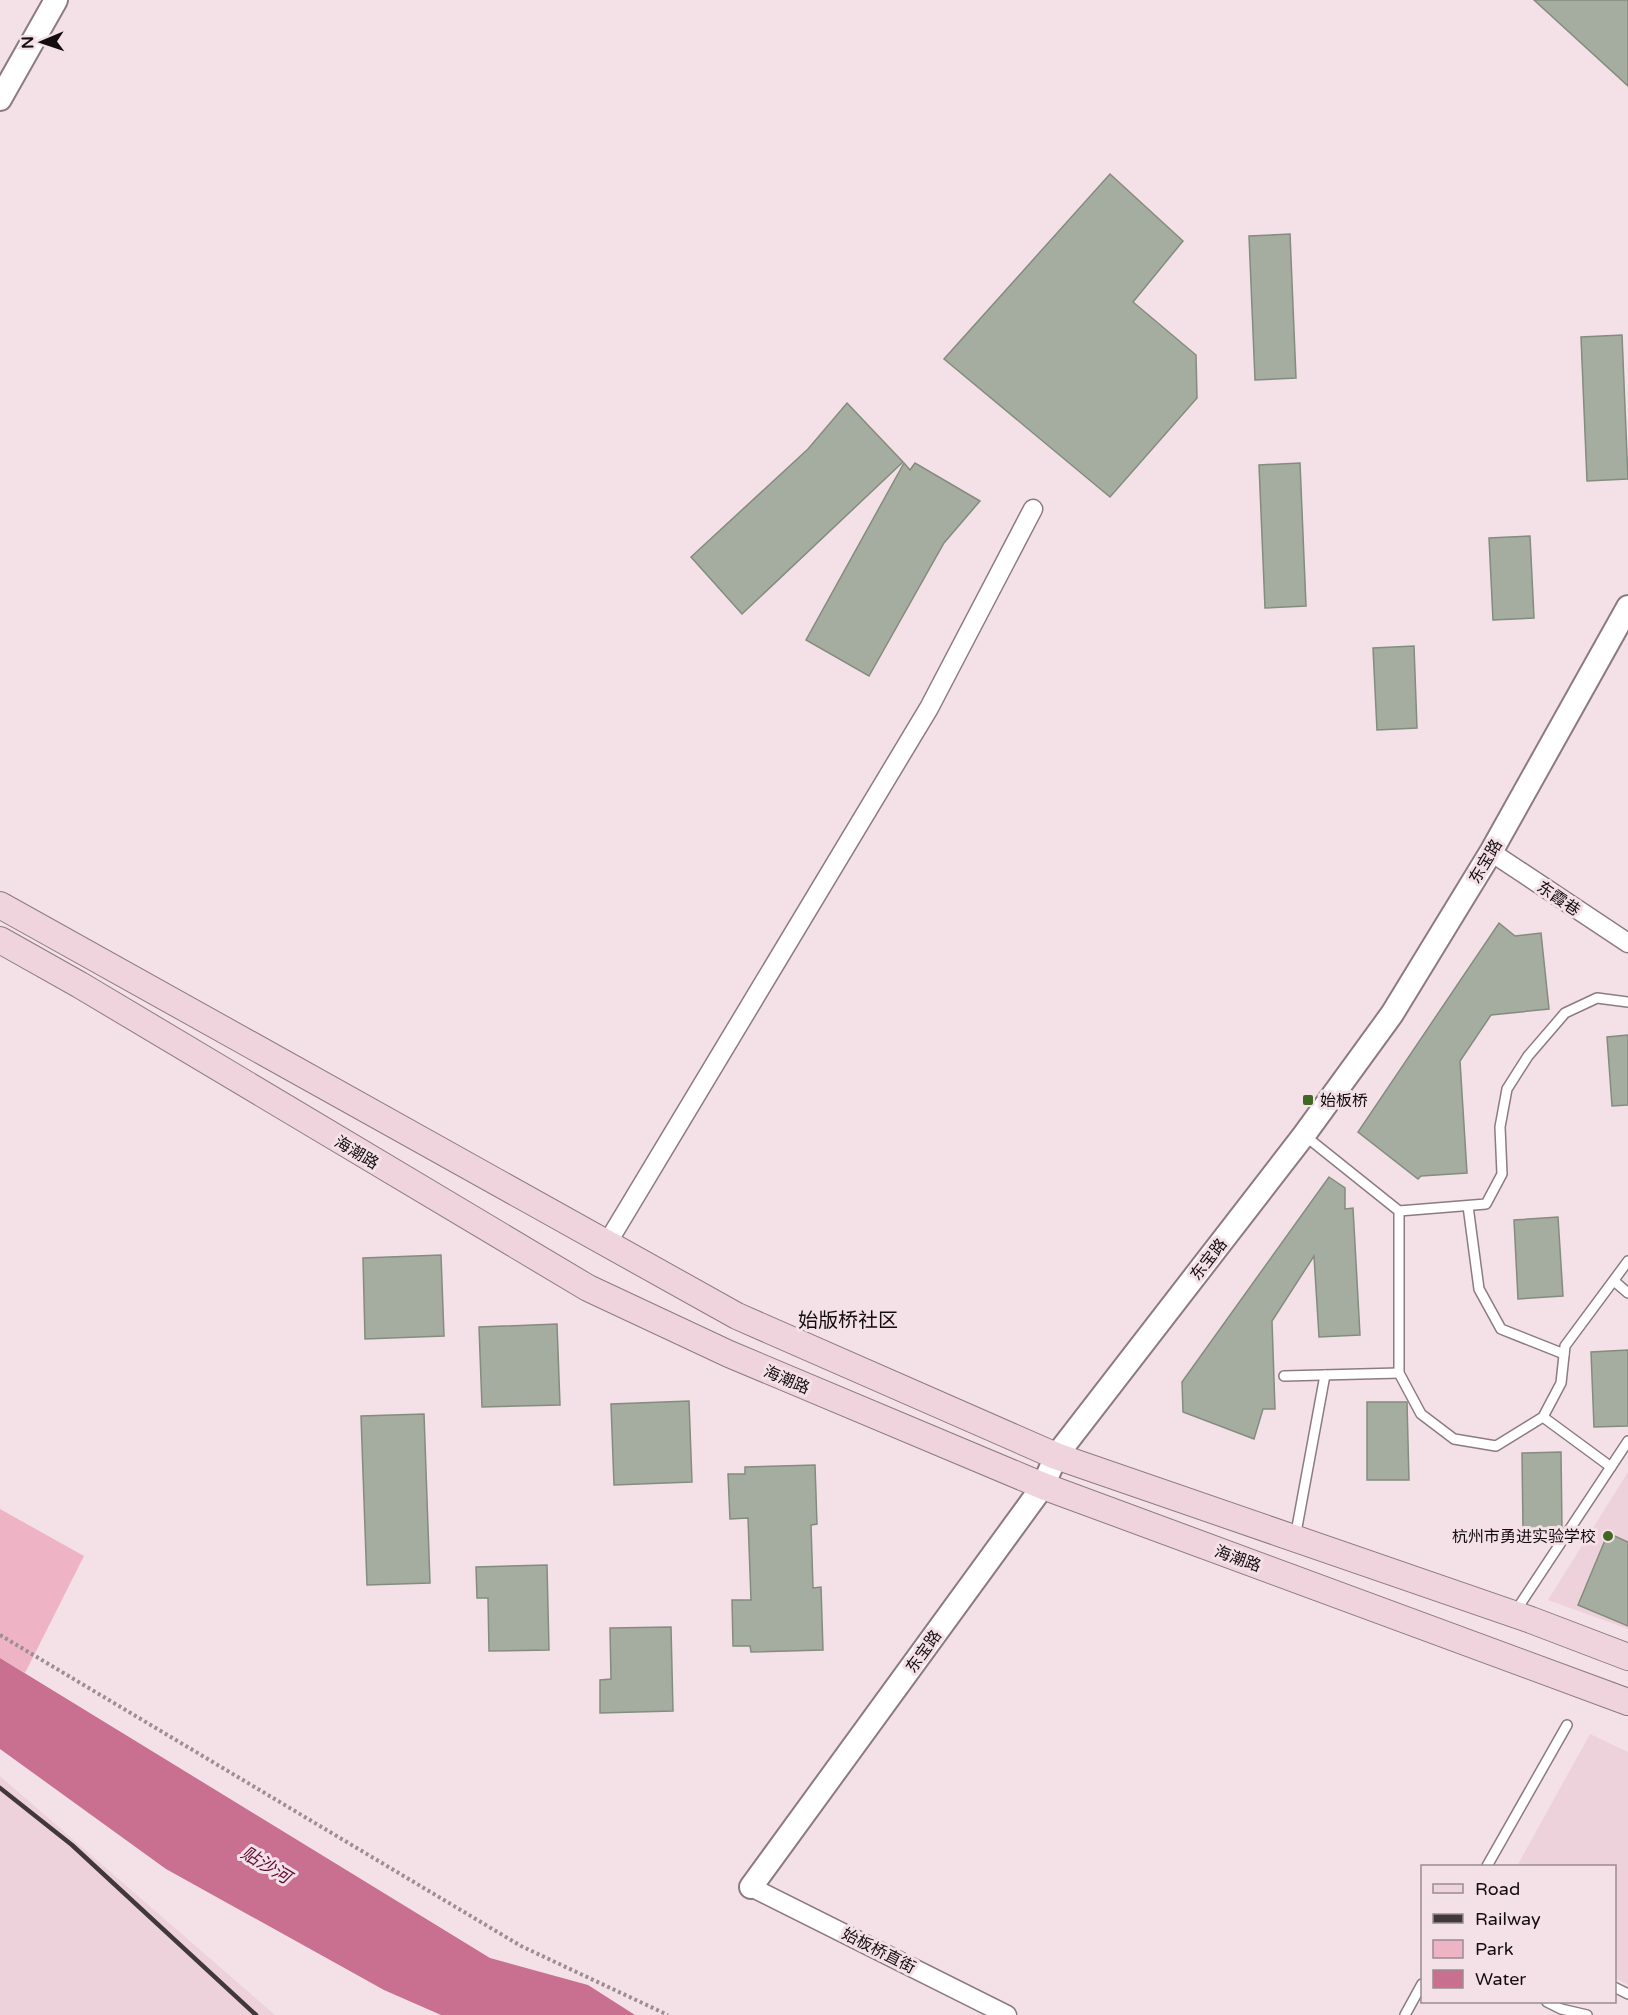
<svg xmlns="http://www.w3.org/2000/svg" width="1628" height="2015" font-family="'Varela Round','Noto Sans SC',sans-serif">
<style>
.built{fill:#eed2db}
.green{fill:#efb3c6}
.water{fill:#c97090}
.building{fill:#a4ad9f;stroke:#848c7f;stroke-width:1.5}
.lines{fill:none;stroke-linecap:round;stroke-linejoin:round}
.service-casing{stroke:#8c7b80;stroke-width:12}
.minor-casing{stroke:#8c7b80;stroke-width:21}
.tertiary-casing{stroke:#8c7b80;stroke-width:26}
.secondary-casing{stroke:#8c7b80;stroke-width:28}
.path{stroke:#9c8e92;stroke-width:4;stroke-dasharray:3 3;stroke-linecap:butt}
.service{stroke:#fff;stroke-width:9}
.minor{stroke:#fff;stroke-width:18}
.tertiary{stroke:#fff;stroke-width:22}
.secondary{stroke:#efd3dd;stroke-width:26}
.rail{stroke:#41383a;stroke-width:4.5}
.poi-dot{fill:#416722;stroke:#f4e1e7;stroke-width:2}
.labels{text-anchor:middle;stroke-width:6;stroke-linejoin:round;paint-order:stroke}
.street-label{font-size:16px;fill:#140d0f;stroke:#f4e1e7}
.poi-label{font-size:16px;fill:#140d0f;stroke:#f4e1e7;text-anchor:start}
.water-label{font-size:18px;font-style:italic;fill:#5d0b33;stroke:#f4e1e7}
.quarter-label{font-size:20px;fill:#140d0f;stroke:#f4e1e7}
</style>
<rect width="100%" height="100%" fill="#f4e1e7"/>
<g class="built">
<polygon points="1628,1472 1628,1629 1548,1600"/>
<polygon points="1590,1734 1628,1752 1628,1985 1615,1978 1614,1866 1517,1866"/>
<polygon points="0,1776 275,2015 0,2015"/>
</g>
<polygon class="green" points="0,1509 84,1556 25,1673 0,1658"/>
<polygon class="water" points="0,1658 490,1958 588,1985 635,2015 441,2015 384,1990 166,1869 0,1749"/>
<g class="building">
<polygon points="1534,0 1628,0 1628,86"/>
<polygon points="1110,174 1183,241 1133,302 1196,355 1197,398 1110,497 944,359"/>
<polygon points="1290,234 1296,378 1255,380 1249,236"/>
<polygon points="1622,335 1628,479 1587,481 1581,337"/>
<polygon points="847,403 903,462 742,614 691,557 808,449"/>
<polygon points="904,463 910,470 915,463 980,501 944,543 869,676 806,640"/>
<polygon points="1300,463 1306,606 1265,608 1259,465"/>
<polygon points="1530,536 1534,618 1493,620 1489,538"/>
<polygon points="1414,646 1417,728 1377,730 1373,648"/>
<polygon points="1499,923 1515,936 1541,933 1549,1009 1491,1015 1460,1061 1467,1173 1421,1176 1418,1179 1358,1132"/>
<polygon points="1628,1035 1628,1105 1612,1106 1607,1037"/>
<polygon points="1329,1177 1345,1188 1345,1209 1353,1208 1360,1335 1319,1337 1314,1256 1272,1321 1275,1409 1263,1409 1254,1439 1183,1412 1182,1382"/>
<polygon points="1558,1217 1563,1296 1518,1299 1514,1220"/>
<polygon points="441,1255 444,1336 365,1339 363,1258"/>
<polygon points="557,1324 560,1405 482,1407 479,1327"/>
<polygon points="1628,1350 1628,1426 1594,1427 1591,1352"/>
<polygon points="689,1401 692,1482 614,1485 611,1404"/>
<polygon points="1367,1402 1407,1402 1409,1480 1367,1480"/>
<polygon points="424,1414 430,1583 367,1585 361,1416"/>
<polygon points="1561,1452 1562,1528 1523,1530 1522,1453"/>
<polygon points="815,1465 817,1524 811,1525 813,1588 821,1587 823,1650 751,1652 750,1646 733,1646 732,1600 751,1600 748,1518 730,1519 728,1474 745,1474 745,1467"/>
<polygon points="1608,1533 1628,1542 1628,1626 1578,1605"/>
<polygon points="547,1565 549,1650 489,1651 488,1598 477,1598 476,1567"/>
<polygon points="671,1627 673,1711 600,1713 600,1680 611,1679 610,1628"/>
</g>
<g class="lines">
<defs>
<g id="service">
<polyline points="1304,1135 1399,1211 1399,1373 1421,1414 1454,1439 1496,1446 1543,1417 1561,1383 1565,1346 1628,1261"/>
<polyline points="1468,1206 1479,1289 1501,1329 1564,1354"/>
<polyline points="1399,1211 1486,1204 1502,1174 1500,1127 1507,1089 1528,1056 1565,1013 1597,998 1628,1002"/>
<polyline points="1614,1281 1628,1293"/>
<polyline points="1284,1376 1399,1373"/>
<polyline points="1543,1417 1611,1467"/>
<polyline points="1295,1538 1325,1375"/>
<polyline points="1515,1612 1628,1441"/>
<polyline points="1487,1866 1567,1725"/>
<polyline points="1614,1987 1628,1994"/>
<polyline points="1547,2002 1561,2009 1587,2015"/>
<polyline points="1405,2015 1422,1984"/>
</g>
<g id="minor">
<polyline points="1491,852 1628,943"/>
<polyline points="606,1245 929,708 1033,509"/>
<polyline points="751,1887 1007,2015"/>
</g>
<g id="tertiary">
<polyline points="0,99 56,0"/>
<polyline points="751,1887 1043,1486 1056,1456 1304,1135 1392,1014 1491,852 1628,607"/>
</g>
<g id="secondary">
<polyline points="0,905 737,1316 1056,1456 1531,1620 1628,1657"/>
<polyline points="0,940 80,985 588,1288 729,1354 1043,1486 1628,1702"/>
</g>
</defs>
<use href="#service" class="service-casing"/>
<use href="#minor" class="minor-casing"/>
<use href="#tertiary" class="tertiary-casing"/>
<use href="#secondary" class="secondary-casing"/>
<polyline class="path" points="0,1635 521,1946 668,2015"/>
<use href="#service" class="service"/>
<use href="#minor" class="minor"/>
<use href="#tertiary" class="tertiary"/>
<use href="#secondary" class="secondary"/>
<polyline class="rail" points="0,1788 72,1845 256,2015"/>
</g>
<g class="poi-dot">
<rect x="1302" y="1094" width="12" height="12" rx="3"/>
<circle cx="1608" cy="1536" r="6"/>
</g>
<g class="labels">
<g class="street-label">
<text transform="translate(1485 861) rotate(-59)" y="6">东宝路</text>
<text transform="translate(1559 898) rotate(34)" y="6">东霞巷</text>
<text transform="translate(357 1152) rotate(31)" y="6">海潮路</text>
<text transform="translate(1208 1259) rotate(-52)" y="6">东宝路</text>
<text transform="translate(787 1379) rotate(23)" y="6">海潮路</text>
<text transform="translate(1238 1558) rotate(20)" y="6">海潮路</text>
<text transform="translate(923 1651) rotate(-54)" y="6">东宝路</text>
<text transform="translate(879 1950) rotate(27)" y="6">始板桥直街</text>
</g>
<g class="poi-label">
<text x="1320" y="1106">始板桥</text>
<text x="1596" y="1542" text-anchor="end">杭州市勇进实验学校</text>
</g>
<g class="water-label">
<text transform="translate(266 1865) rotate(31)" y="6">贴沙河</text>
</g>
<g class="quarter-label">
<text x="848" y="1327">始版桥社区</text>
</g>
</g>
<rect x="1421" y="1865" width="195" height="138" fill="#f4e1e7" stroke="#9a8c91" stroke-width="1.5"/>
<rect x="1433" y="1884" width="30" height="9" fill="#efd3dd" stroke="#9a8c91" stroke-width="1.5"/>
<text x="1475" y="1895" font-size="18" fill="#140d0f">Road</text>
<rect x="1433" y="1914" width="30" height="9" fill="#41383a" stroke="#9a8c91" stroke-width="1.5"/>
<text x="1475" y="1925" font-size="18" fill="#140d0f">Railway</text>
<rect x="1433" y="1940" width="30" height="18" fill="#efb3c6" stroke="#9a8c91" stroke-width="1.5"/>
<text x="1475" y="1955" font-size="18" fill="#140d0f">Park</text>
<rect x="1433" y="1970" width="30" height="18" fill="#c97090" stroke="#9a8c91" stroke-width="1.5"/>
<text x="1475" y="1985" font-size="18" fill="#140d0f">Water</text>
<g transform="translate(42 42) rotate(268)" stroke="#f4e1e7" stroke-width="4.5" paint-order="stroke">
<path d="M0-4.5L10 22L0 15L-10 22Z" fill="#140d0f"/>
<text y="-9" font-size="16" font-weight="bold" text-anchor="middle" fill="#140d0f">N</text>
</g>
</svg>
